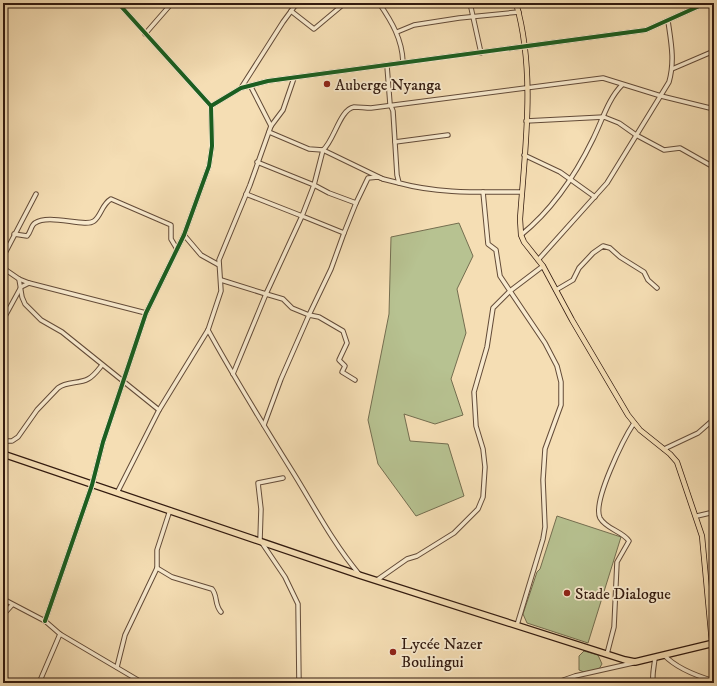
<svg xmlns="http://www.w3.org/2000/svg" width="717" height="686" font-family="'IM FELL DW Pica',serif">
<style>
.green{fill:#b7c291;stroke:#746e50}
.lines{fill:none;stroke-linecap:round;stroke-linejoin:round}
.minor-casing{stroke:#634b38;stroke-width:5.5}
.major-casing{stroke:#321a0f;stroke-width:6}
.highway-casing{stroke:#321a0f;stroke-width:8}
.minor{stroke:#f8eace;stroke-width:3.5}
.major{stroke:#f5deb4;stroke-width:4.5}
.highway{stroke:#f5deb4;stroke-width:5.5}
.cycleway-casing{stroke:#f8eace;stroke-width:6}
.cycleway{stroke:#1b5e20;stroke-width:4}
.poi-dot{fill:#8f2418;stroke:#f8eace;stroke-width:1.5}
.labels{text-anchor:middle;stroke-width:3.5;stroke-linejoin:round;paint-order:stroke}
.poi-label{font-size:16px;fill:#321a0f;stroke:#f8eace;text-anchor:start}
</style>
<rect width="100%" height="100%" fill="#f5deb4"/>
<filter id="stains"><feTurbulence type="fractalNoise" baseFrequency=".005" numOctaves="4"/><feColorMatrix values="0 0 0 0 .2 0 0 0 0 .09 0 0 0 0 .02 0 0 0 .5 -.17"/></filter>
<radialGradient id="worn" r=".72"><stop offset=".6" stop-color="#630" stop-opacity="0"/><stop offset="1" stop-color="#630" stop-opacity=".3"/></radialGradient>
<g class="green">
<polygon points="459,223 473,256 457,289 466,333 451,379 463,415 435,424 404,414 410,441 448,444 464,496 416,516 378,464 368,420 389,314 391,237"/>
<polygon points="557,516 621,537 588,643 527,623 523,614 537,572 540,569"/>
<polygon points="584,651 598,655 602,664 599,669 584,672 579,670 579,656"/>
</g>
<g class="lines">
<defs>
<g id="minor">
<path d="M 379,3 C 392,22 402,39 403,62"/>
<polyline points="470,3 481,53"/>
<polyline points="291,11 314,29 345,3"/>
<polyline points="397,32 414,25 459,18 519,12"/>
<polyline points="145,34 172,3"/>
<path d="M 387,66 L 390,104 L 393,111 L 397,175 L 399,183 C 439,194 481,192 522,192"/>
<polyline points="672,69 714,51"/>
<polyline points="251,87 271,126"/>
<polyline points="241,88 283,22 297,3"/>
<polyline points="211,106 241,88 268,81 646,30 706,3"/>
<polyline points="526,121 604,117 619,123 636,135 664,150 680,148 710,165 714,165"/>
<path d="M 269,132 L 309,149 L 323,150 C 334,141 340,109 354,107 C 360,107 365,108 371,108 L 603,78 L 661,96 L 714,109"/>
<polyline points="395,142 448,135"/>
<polyline points="524,155 560,172 595,197"/>
<polyline points="257,162 314,185 302,216 344,233 356,203 368,178 378,177 383,179"/>
<polyline points="356,203 329,193 314,185 323,150 383,179 399,183"/>
<path d="M 14,234 L 27,236 C 31,232 31,225 35,223 C 49,213 85,228 94,221 C 101,216 102,204 111,199 L 171,225 L 171,239 L 177,249"/>
<polyline points="184,235 201,255 219,265"/>
<path d="M 521,235 C 552,210 576,174 593,139 C 602,121 608,99 622,85"/>
<polyline points="3,257 36,194"/>
<path d="M 538,260 L 607,183 L 669,82 C 675,61 671,42 668,21"/>
<polyline points="3,268 19,279 29,283 146,313"/>
<polyline points="19,279 22,297 25,304 41,320 62,332 159,410"/>
<polyline points="221,280 266,294 302,216 246,194"/>
<polyline points="556,290 573,280 579,268 593,253 603,246 610,248 620,257 644,272 648,280 657,288"/>
<polyline points="3,320 21,287 29,283"/>
<path d="M 208,330 C 235,379 264,426 294,474 C 315,508 333,543 359,574"/>
<polyline points="233,374 266,294 283,299 292,308 309,315 331,269 344,233"/>
<polyline points="264,425 281,379 309,315 319,317 343,331 347,343 339,360 345,366 342,372 355,380"/>
<path d="M 3,441 L 12,441 L 18,437 L 37,410 L 58,388 C 67,381 79,384 88,379 C 94,376 98,370 102,365"/>
<polyline points="664,449 698,433 714,419"/>
<polyline points="283,478 258,483 261,509 260,540 285,577 298,604 299,683"/>
<polyline points="117,493 159,410 208,330 221,291 219,260 250,185 271,126 283,110 294,78"/>
<polyline points="697,516 714,512"/>
<path d="M 157,568 L 172,577 L 212,589 C 218,596 214,604 221,612"/>
<polyline points="377,580 407,559 417,556 454,533 478,509 483,497 485,467 483,449 476,426 474,392 487,347 493,308 510,291 500,276 496,250 488,244 483,192"/>
<polyline points="708,595 714,595"/>
<polyline points="3,599 45,621 60,634 143,683"/>
<polyline points="3,615 12,605"/>
<polyline points="45,621 92,485 103,442 146,313 184,235 209,166 212,146 211,106 118,3"/>
<polyline points="517,625 543,539 545,527 543,480 545,449 561,405 561,382 557,366 545,343 510,291 543,266"/>
<path d="M 607,654 L 614,627 L 617,562 L 629,541 C 622,531 606,529 600,518 C 592,502 624,438 634,423"/>
<path d="M 664,655 C 677,669 697,676 714,681"/>
<polyline points="117,667 125,635 157,568 157,550 170,510"/>
<polyline points="39,683 60,634"/>
<polyline points="555,683 575,676 633,663"/>
<path d="M 653,683 C 652,674 654,667 655,658"/>
</g>
<path id="major" d="M 516,3 C 536,72 525,148 520,219 L 521,235 L 524,242 L 543,266 L 572,320 L 628,415 L 640,430 L 670,454 L 677,462 L 702,536 L 712,643"/>
<polyline id="highway" points="3,454 359,575 625,660 635,662 714,643"/>
</defs>
<use href="#minor" class="minor-casing"/>
<use href="#major" class="major-casing"/>
<use href="#highway" class="highway-casing"/>
<use href="#minor" class="minor"/>
<use href="#major" class="major"/>
<use href="#highway" class="highway"/>
<defs>
<g id="cycleway">
<polyline points="211,106 241,88 268,81 646,30 706,3"/>
<polyline points="45,621 92,485 103,442 146,313 184,235 209,166 212,146 211,106 118,3"/>
</g>
</defs>
<use href="#cycleway" class="cycleway-casing"/>
<use href="#cycleway" class="cycleway"/>
</g>
<g class="poi-dot">
<circle cx="327" cy="84" r="4"/>
<circle cx="567" cy="593" r="4"/>
<circle cx="393" cy="652" r="4"/>
</g>
<g class="labels">
<g class="poi-label">
<text x="335" y="90">Auberge Nyanga</text>
<text x="575" y="599">Stade Dialogue</text>
<text x="401" y="649">Lycée Nazer<tspan x="401" dy="18">Boulingui</tspan></text>
</g>
</g>
<rect width="717" height="686" fill="none" stroke="#f5deb4" stroke-width="16"/>
<rect x="4" y="4" width="709" height="678" fill="none" stroke="#321a0f" stroke-width="2"/>
<rect x="8" y="8" width="701" height="670" fill="none" stroke="#321a0f"/>
<rect width="100%" height="100%" filter="url(#stains)"/>
<rect width="100%" height="100%" fill="url(#worn)"/>
</svg>
